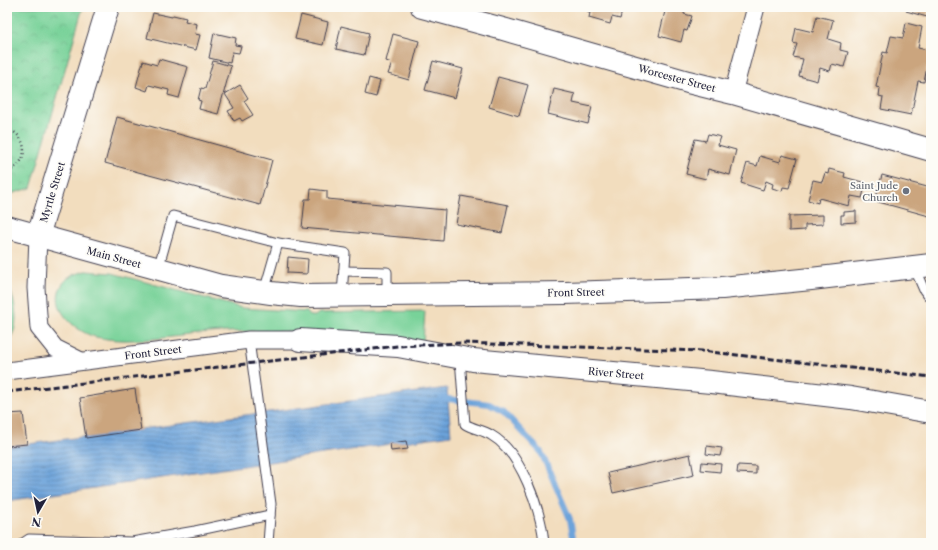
<svg xmlns="http://www.w3.org/2000/svg" width="938" height="550" font-family="'Libre Caslon Text',serif">
<style>
.grass{fill:#78d299;stroke:#4d7a6a}
.park{fill:url(#park-crowns);stroke:#4d7a6a}
.water{fill:url(#water-rules);stroke:#47628a}
.lines{fill:none;stroke-linecap:round;stroke-linejoin:round}
.stream{stroke:#6ca3da;stroke-width:6}
.building{fill:#cba57e}
.service-casing{stroke:#413e4f;stroke-width:11}
.minor-casing{stroke:#413e4f;stroke-width:19}
.tertiary-casing{stroke:#413e4f;stroke-width:24}
.secondary-casing{stroke:#413e4f;stroke-width:24}
.path{stroke:#413e4f;stroke-width:2.5;stroke-dasharray:1 3;stroke-linecap:butt}
.service{stroke:#fff;stroke-width:9}
.minor{stroke:#fff;stroke-width:17}
.tertiary{stroke:#fff;stroke-width:22}
.secondary{stroke:#fff;stroke-width:22}
.rail{stroke:#22223b;stroke-width:3;stroke-dasharray:6 3;stroke-linecap:butt}
.worship-dot{fill:#6b7280;stroke:#fdfcf7;stroke-width:1.5}
.labels{text-anchor:middle;stroke-width:3.5;stroke-linejoin:round;paint-order:stroke}
.street-label{font-size:10px;fill:#22223b;stroke:#fdfcf7}
.worship-label{font-size:10px;fill:#5b616d;stroke:#fdfcf7;text-anchor:end}
</style>
<defs>
<pattern id="park-crowns" width="20" height="18" patternUnits="userSpaceOnUse"><rect width="20" height="18" fill="#78d299"/><path d="M2 6a3 3 0 1 1 6 0M12 15a3 3 0 1 1 6 0" fill="none" stroke="#68b485"/></pattern>
<pattern id="water-rules" width="6" height="5" patternUnits="userSpaceOnUse"><rect width="6" height="5" fill="#6ca3da"/><path d="M0 2.5h6" fill="none" stroke="#5884b2"/></pattern>
</defs>
<rect width="100%" height="100%" fill="#fdfcf7"/>
<filter id="ink" filterUnits="userSpaceOnUse"><feTurbulence type="fractalNoise" baseFrequency=".025" numOctaves="2"/><feDisplacementMap in="SourceGraphic" scale="8" xChannelSelector="R" yChannelSelector="G"/><feConvolveMatrix kernelMatrix="1 2 1 2 8 2 1 2 1" color-interpolation-filters="sRGB"/></filter>
<filter id="wash" filterUnits="userSpaceOnUse"><feTurbulence type="fractalNoise" baseFrequency=".012" numOctaves="4" result="noise"/><feDisplacementMap in="SourceGraphic" scale="16" xChannelSelector="R" yChannelSelector="G"/><feGaussianBlur stdDeviation="0.9" result="paint"/><feColorMatrix in="noise" values="0 0 0 0 0 0 0 0 0 0 0 0 0 0 0 0 0 1.4 0 .05"/><feComposite in="paint" operator="in"/></filter>
<g filter="url(#wash)">
<rect width="100%" height="100%" fill="#f2ddbe"/>
<g class="grass">
<path d="M 86,271 L 112,273 L 242,308 L 307,312 L 310,316 L 315,316 L 319,313 L 425,311 L 423,343 C 357,336 292,329 226,332 C 186,333 134,346 96,337 C 78,333 51,311 60,289 C 65,277 75,274 86,271 Z"/>
<path d="M 7,280 C 14,301 23,324 7,343 Z"/>
</g>
<polygon class="park" points="7,7 83,7 31,188 7,195"/>
<polygon class="water" points="447,388 451,435 7,501 7,447"/>
<g class="lines">
<polyline class="stream" points="440,400 448,399 489,404 504,412 541,452 570,519 574,543"/>
</g>
<g id="blocks">
<g class="building">
<polygon points="588,7 623,7 620,19 612,17 610,24 589,18 590,12 587,11"/>
<polygon points="666,7 685,7 684,14 692,16 687,31 684,30 681,42 659,36"/>
<polygon points="908,7 930,7 927,17 906,11"/>
<polygon points="153,13 172,17 173,15 186,18 185,21 197,24 195,34 200,35 196,50 147,38"/>
<polygon points="301,15 328,22 323,45 295,39"/>
<polygon points="817,16 833,20 828,39 841,43 840,50 848,52 844,67 832,64 830,71 820,68 817,81 799,76 803,59 793,57 797,44 793,43 796,28 813,32"/>
<polygon points="906,23 922,27 918,48 931,51 931,68 927,67 924,82 918,81 911,115 881,109 883,97 879,96 880,88 876,87 883,52 887,53 891,36 903,38"/>
<polygon points="341,26 369,33 364,55 336,49"/>
<polygon points="214,33 236,38 235,45 241,46 239,53 232,52 230,63 209,58"/>
<polygon points="393,34 419,41 409,80 388,74 392,63 386,61"/>
<polygon points="159,59 188,67 179,98 168,95 169,90 149,85 147,91 136,87 143,61 157,65"/>
<polygon points="213,61 231,66 218,114 199,109 201,101 198,100 201,88 205,89"/>
<polygon points="433,61 463,69 455,98 425,90"/>
<polygon points="498,77 528,85 519,116 489,107"/>
<polygon points="369,78 380,81 376,97 365,94"/>
<polygon points="240,85 248,98 244,101 253,115 242,121 240,118 234,121 228,111 234,108 225,94"/>
<polygon points="554,89 575,94 573,103 592,107 588,124 548,114"/>
<polygon points="117,117 272,160 260,205 105,163"/>
<polygon points="708,134 721,137 718,145 736,150 730,175 708,169 706,179 686,174 695,139 706,141"/>
<polygon points="782,155 797,159 789,188 783,187 782,191 772,188 773,184 766,181 763,190 741,183 747,163 757,166 760,156 780,162"/>
<polygon points="829,169 845,173 844,177 866,183 862,198 851,196 849,206 819,198 818,203 808,200 813,180 822,182 825,173 828,174"/>
<polygon points="882,175 931,188 931,209 929,216 875,201"/>
<polygon points="311,189 327,191 327,199 445,210 443,241 302,228 305,199 310,199"/>
<polygon points="461,196 508,205 502,233 456,224"/>
<polygon points="856,211 856,222 841,223 841,215 844,215 844,212"/>
<polygon points="823,215 823,224 805,225 805,230 789,231 789,216"/>
<polygon points="288,257 308,259 307,274 287,273"/>
<polygon points="135,389 141,430 86,438 80,398"/>
<polygon points="23,413 27,444 7,446 7,414"/>
<polygon points="406,441 408,449 391,451 390,443"/>
<polygon points="707,446 722,448 720,456 706,454"/>
<polygon points="690,454 694,475 613,493 608,473"/>
<polygon points="702,462 721,464 720,472 701,470"/>
<polygon points="738,465 756,466 756,474 737,473"/>
</g>
</g>
</g>
<g filter="url(#ink)">
<use href="#blocks" fill-opacity="0" stroke="#413e4f" stroke-width="1"/>
<g class="lines">
<defs>
<g id="service">
<polyline points="278,243 345,253 342,295"/>
<polyline points="914,267 924,290 931,299"/>
<polyline points="158,269 173,216 278,243 264,292"/>
<polyline points="344,271 387,272 387,296"/>
<polyline points="249,340 271,504 268,543"/>
<path d="M 460,358 L 465,424 C 473,429 483,430 491,435 C 521,452 541,510 544,543"/>
<polyline points="23,543 29,539 132,542 195,531 270,515"/>
</g>
<g id="minor">
<polyline points="733,93 756,7"/>
<polyline points="38,236 36,288 39,328 55,348 81,361"/>
<polyline points="7,371 249,340 300,340"/>
</g>
<g id="tertiary">
<polyline points="422,7 503,29 688,82 733,93 931,150"/>
<polyline points="38,236 108,7"/>
</g>
<g id="secondary">
<polyline points="7,227 221,286 271,293 301,296 565,293 722,288 811,279 931,265"/>
<polyline points="300,340 398,346 473,360 711,382 851,398 931,412"/>
</g>
</defs>
<use href="#service" class="service-casing"/>
<use href="#minor" class="minor-casing"/>
<use href="#tertiary" class="tertiary-casing"/>
<use href="#secondary" class="secondary-casing"/>
<path class="path" d="M 7,129 C 29,135 30,165 7,171"/>
<use href="#service" class="service"/>
<use href="#minor" class="minor"/>
<use href="#tertiary" class="tertiary"/>
<use href="#secondary" class="secondary"/>
<polyline class="rail" points="7,392 398,346 461,343 702,351 931,377"/>
</g>
</g>
<circle class="worship-dot" cx="906" cy="191" r="4"/>
<g class="labels">
<g class="street-label">
<text transform="translate(677 78) rotate(15)" y="4">Worcester Street</text>
<text transform="translate(52 192) rotate(-73)" y="4">Myrtle Street</text>
<text transform="translate(114 257) rotate(15)" y="4">Main Street</text>
<text transform="translate(576 292) rotate(-1)" y="4">Front Street</text>
<text transform="translate(153 352) rotate(-7)" y="4">Front Street</text>
<text transform="translate(616 373) rotate(5)" y="4">River Street</text>
</g>
<g class="worship-label">
<text x="898" y="189">Saint Jude<tspan x="898" dy="12">Church</tspan></text>
</g>
</g>
<rect width="938" height="550" fill="none" stroke="#fdfcf7" stroke-width="24"/>
<g transform="translate(38 512) rotate(189)" stroke="#fdfcf7" stroke-width="3" paint-order="stroke">
<path d="M0-3L7 15L0 10L-7 15Z" fill="#22223b"/>
<text y="-6" font-size="11" font-weight="bold" text-anchor="middle" fill="#22223b">N</text>
</g>
</svg>
